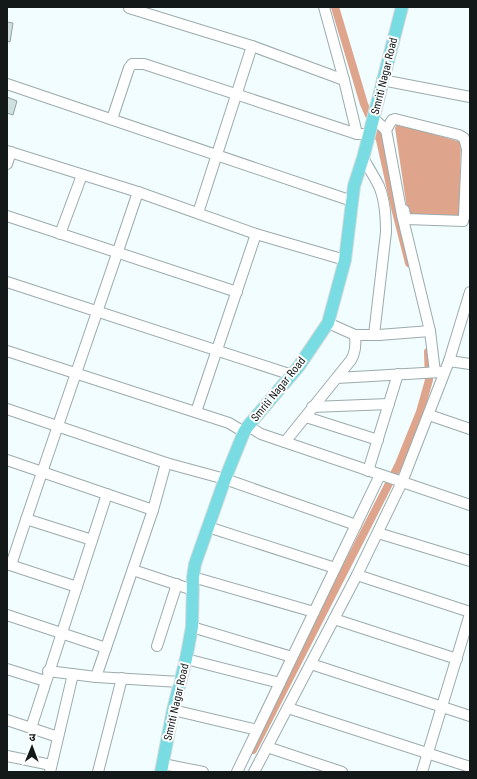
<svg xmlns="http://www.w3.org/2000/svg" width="477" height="779" font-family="'Roboto Condensed','Noto Sans Devanagari',sans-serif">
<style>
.water{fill:#dfa48c}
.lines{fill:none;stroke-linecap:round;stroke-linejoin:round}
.canal{stroke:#dfa48c;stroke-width:8}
.building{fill:#d0e0e1;stroke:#92a1a2}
.minor-casing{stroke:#9cabac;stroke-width:12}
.major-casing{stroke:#d9dada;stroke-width:14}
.minor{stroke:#fff;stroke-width:10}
.major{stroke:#79dce3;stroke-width:12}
.labels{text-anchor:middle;stroke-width:4;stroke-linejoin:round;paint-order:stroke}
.street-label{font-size:11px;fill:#131919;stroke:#fff}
</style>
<rect width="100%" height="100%" fill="#f1fdff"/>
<polygon class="water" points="397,124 461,142 459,217 408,216 395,128"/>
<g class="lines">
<g class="canal">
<polyline points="335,7 364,104 380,140 395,208 409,263"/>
<polyline points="253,750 399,464 420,412 429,380 428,352"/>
</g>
</g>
<g class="building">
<polygon points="7,22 13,23 10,42 7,41"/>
<polygon points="7,97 17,101 13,115 7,113"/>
</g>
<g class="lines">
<defs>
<g id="minor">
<polyline points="324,7 344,80 357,134"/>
<polyline points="129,8 252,46 344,80"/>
<polyline points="382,80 470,97"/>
<polyline points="7,84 352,201"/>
<polyline points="373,118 386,130 387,135 402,215 430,331 435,372"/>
<polyline points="112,119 129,68 132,64 144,64 357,134 369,134"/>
<polyline points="386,130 392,120 395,119 459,135 464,138 467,149 464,217"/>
<polyline points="7,151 138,192 256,234 345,260"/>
<path d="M 363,158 C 368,167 374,176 379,186 C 385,200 386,217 386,232 L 374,335"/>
<polyline points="7,164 11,152"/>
<polyline points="404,210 406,219 463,221 464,216"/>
<polyline points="198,213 252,46"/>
<polyline points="7,216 237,292"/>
<polyline points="60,234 82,175"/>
<polyline points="7,282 292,375"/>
<polyline points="328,323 355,335 379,335 430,331"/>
<polyline points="7,351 229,423 244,432"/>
<polyline points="449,361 470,364"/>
<polyline points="337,378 441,372"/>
<polyline points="312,407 389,404"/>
<polyline points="7,409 166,463 225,479 356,525"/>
<polyline points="196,412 256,234"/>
<polyline points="429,415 470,429"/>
<polyline points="306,417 378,440"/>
<polyline points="248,426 261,434 470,505"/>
<path d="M 285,442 L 351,360 C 356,352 356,344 355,335"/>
<polyline points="7,460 153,510"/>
<polyline points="368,471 398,374"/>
<polyline points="26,519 92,540"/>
<polyline points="208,527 335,568"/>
<polyline points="378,533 470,561"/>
<polyline points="7,564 77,587"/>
<path d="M 11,565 C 52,440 96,317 138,192"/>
<polyline points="133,570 193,590"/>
<polyline points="357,575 470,612"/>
<polyline points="193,577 314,612"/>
<polyline points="7,615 106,648"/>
<polyline points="334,619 457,659"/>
<polyline points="192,627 292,657"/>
<polyline points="157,646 177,584"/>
<polyline points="186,659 280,683"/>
<polyline points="311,664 470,716"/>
<polyline points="7,669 45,681"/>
<polyline points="48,671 96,677 180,682"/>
<polyline points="96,677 153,510 166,463"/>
<polyline points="288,708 470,767"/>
<polyline points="173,710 257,730"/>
<polyline points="7,720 58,737"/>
<polyline points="31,728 107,494"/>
<polyline points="267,747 342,772"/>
<polyline points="7,756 51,765"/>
<polyline points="163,764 203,772"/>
<polyline points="50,772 73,674"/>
<polyline points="98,772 122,678"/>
<polyline points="237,772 380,475"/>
<polyline points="254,772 357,575 402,482 449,361 470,292"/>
<polyline points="422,772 470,614"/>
</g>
<polyline id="major" points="161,772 173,710 186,659 192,627 193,577 195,564 225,479 244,432 248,426 299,366 328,323 345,260 354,186 363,158 402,7"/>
</defs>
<use href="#minor" class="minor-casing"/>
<use href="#major" class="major-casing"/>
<use href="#minor" class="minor"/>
<use href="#major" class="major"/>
</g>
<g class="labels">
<g class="street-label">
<text transform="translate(384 76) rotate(-76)" y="4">Smriti Nagar Road</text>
<text transform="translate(278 389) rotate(-51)" y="4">Smriti Nagar Road</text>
<text transform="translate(176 702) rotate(-77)" y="4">Smriti Nagar Road</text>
</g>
</g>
<rect width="477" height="779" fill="none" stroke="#131919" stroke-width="16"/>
<g transform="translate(32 747) rotate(1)" stroke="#ffffff" stroke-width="3" paint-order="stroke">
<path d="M0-3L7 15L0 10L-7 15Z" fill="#131919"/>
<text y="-6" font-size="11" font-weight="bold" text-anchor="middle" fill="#131919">उ</text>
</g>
</svg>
